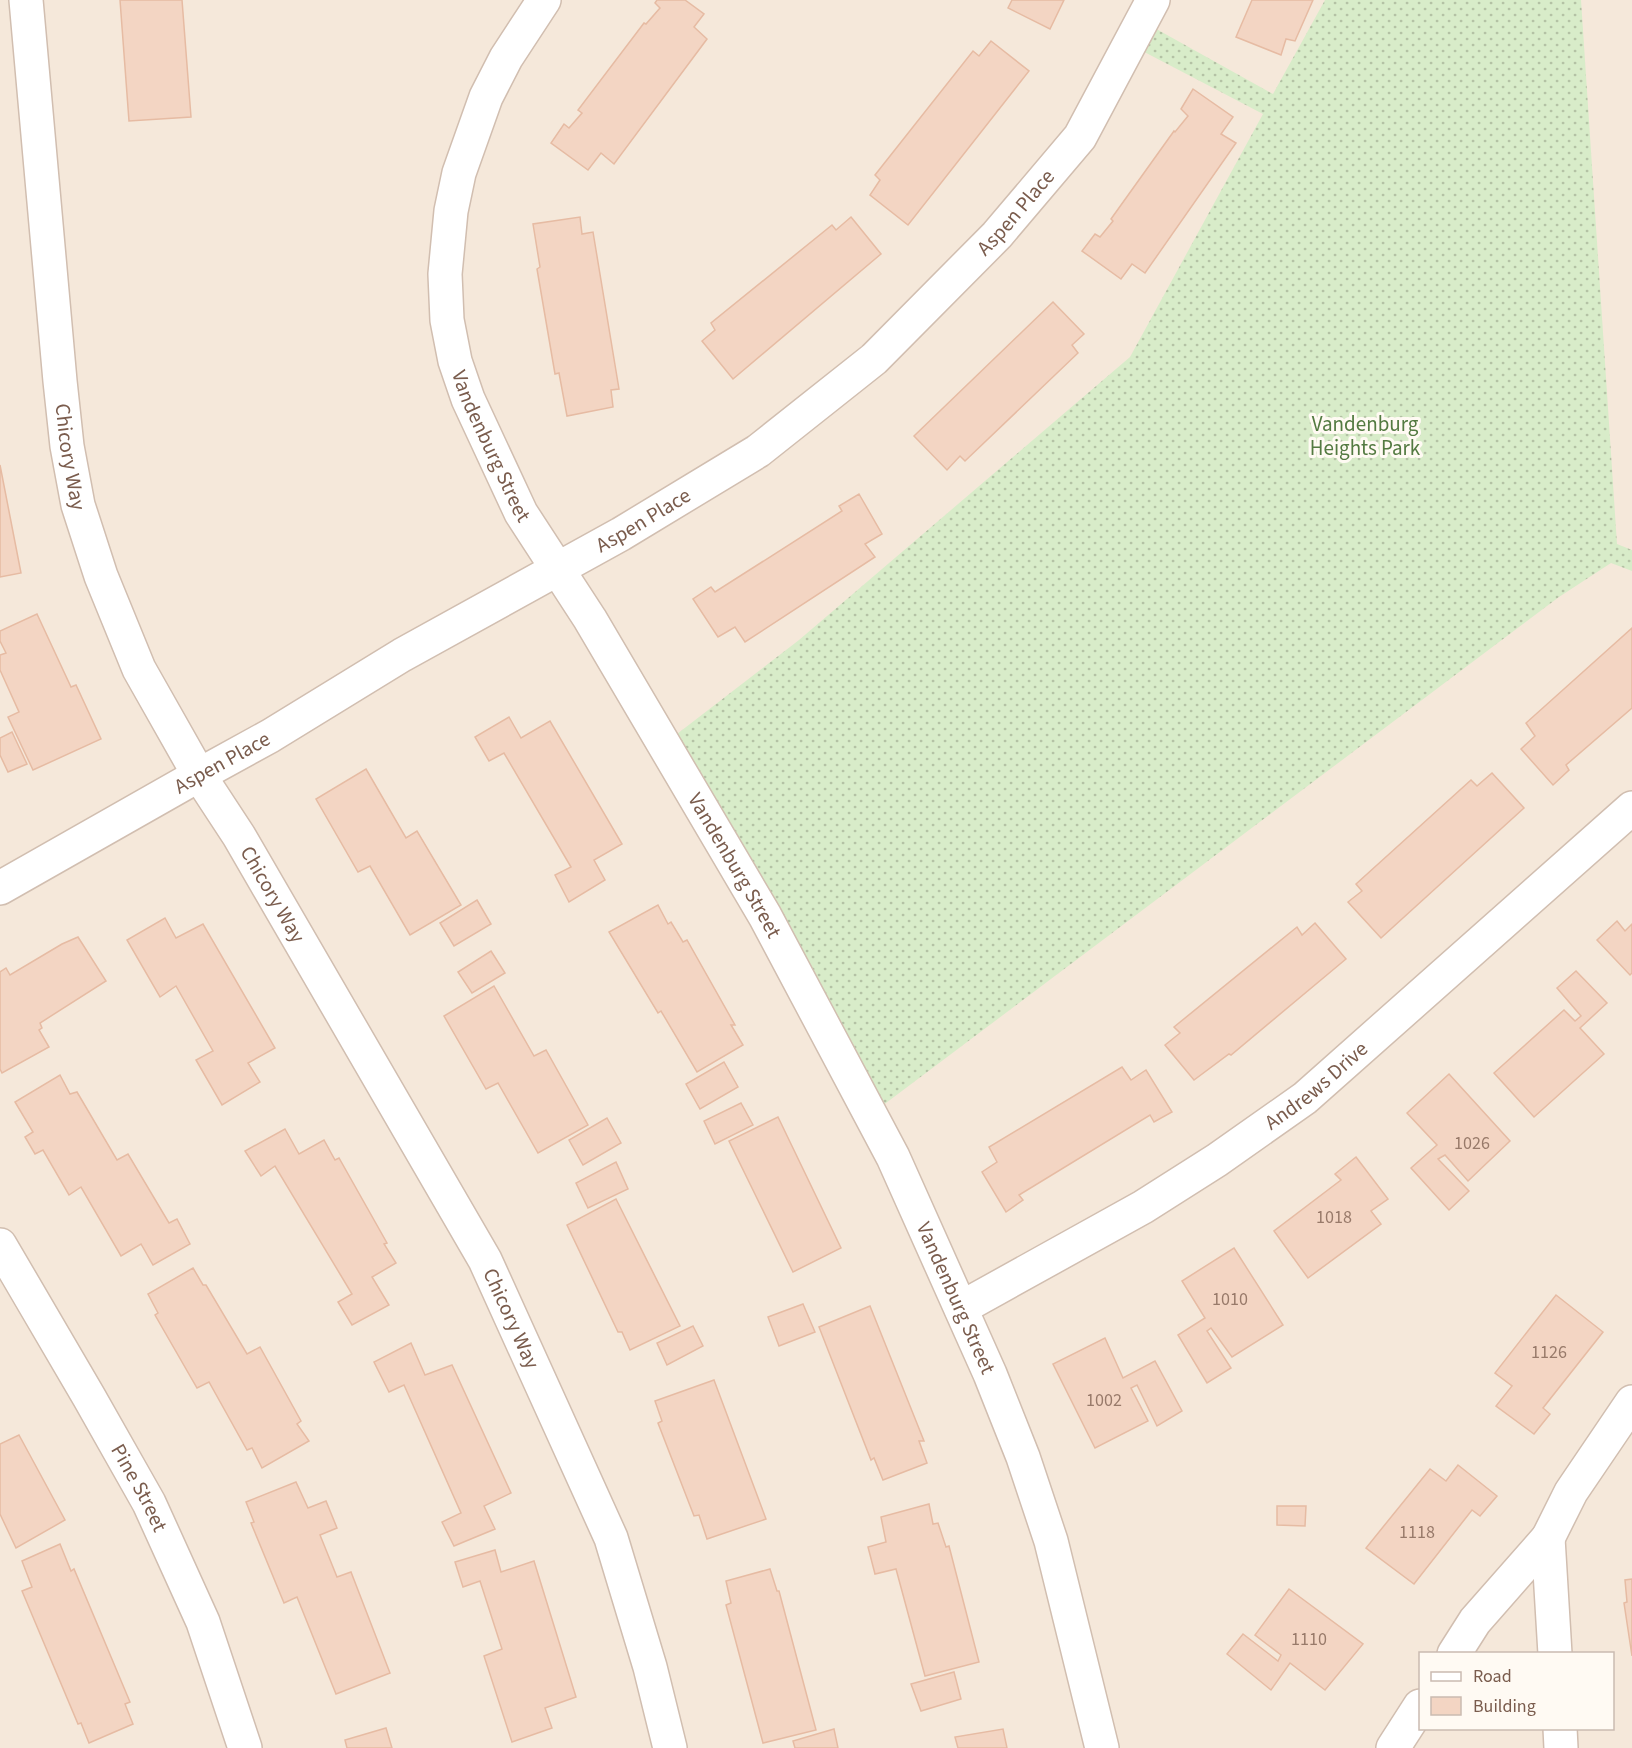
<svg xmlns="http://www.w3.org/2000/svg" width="1632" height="1748" font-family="'Source Sans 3',sans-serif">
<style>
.residential{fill:#f5e8da;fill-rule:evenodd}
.grass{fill:url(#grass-dots)}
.building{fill:#f3d5c3;stroke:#e6bba3;stroke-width:1.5}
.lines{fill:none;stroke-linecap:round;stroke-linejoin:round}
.street-casing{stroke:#d1beb0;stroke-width:36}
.street{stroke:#fff;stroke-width:33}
.labels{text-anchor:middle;stroke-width:6;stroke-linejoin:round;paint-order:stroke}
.number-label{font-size:18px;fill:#987a6a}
.street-label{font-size:21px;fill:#7a5c4d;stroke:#fffaf3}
.park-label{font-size:21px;fill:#537a41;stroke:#fffaf3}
</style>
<defs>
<pattern id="grass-dots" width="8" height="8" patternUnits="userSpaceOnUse" patternTransform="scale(1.5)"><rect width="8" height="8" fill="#d8ecc9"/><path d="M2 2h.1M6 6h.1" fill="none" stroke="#b4c2a5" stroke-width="1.8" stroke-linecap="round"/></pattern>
</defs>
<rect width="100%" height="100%" fill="#fdf6ec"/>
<path class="residential" d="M 0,0 L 1632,0 L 1632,1748 L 0,1748 ZM 1420,1654 L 1612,1654 L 1612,1728 L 1420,1728 Z"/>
<polygon class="grass" points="1325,0 1581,0 1617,544 1632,550 1632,571 1611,563 1559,597 870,1115 664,744 799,640 1130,357 1263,114 1129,44 1142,21 1273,94"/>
<g class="building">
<polygon points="120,0 182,0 191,117 129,121"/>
<polygon points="657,0 685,0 704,14 694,27 707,39 614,164 601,153 588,170 551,143 564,124 569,128 582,113 578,110 644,23 646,24 660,8 655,3"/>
<polygon points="1012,0 1064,0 1050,29 1008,8"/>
<polygon points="1252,0 1313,0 1295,41 1286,39 1281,55 1236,37"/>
<polygon points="991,41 1029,71 908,225 870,195 880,180 875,175 973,51 979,56"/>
<polygon points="1193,89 1233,117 1221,134 1236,143 1145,273 1132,264 1121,279 1082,251 1095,234 1100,237 1113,221 1111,219 1174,131 1175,132 1188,116 1181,109"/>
<polygon points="580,217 582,234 593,232 619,389 611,390 613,407 567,416 559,373 555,374 537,269 540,267 533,224"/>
<polygon points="851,217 881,254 733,379 702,341 715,330 711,323 832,225 836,230"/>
<polygon points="1053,302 1084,334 1072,345 1078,353 965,461 960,456 947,470 914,436"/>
<polygon points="0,465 21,573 0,577"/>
<polygon points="859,494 882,534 865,544 875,557 745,642 735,627 718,637 693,599 711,587 715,592 842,511 839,506"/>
<polygon points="37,614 71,687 76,685 101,739 33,770 8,717 19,712 0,670 0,655 6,653 0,641 0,631"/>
<polygon points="1632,628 1632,708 1566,765 1569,770 1553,785 1521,749 1535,736 1526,723"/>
<polygon points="509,717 521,738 550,721 622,844 594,860 605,880 569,902 555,875 571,867 504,753 489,761 475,737"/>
<polygon points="12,732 27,764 8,772 0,755 0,738"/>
<polygon points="366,769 406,838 417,831 461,905 410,935 370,866 358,872 316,799"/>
<polygon points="1492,773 1524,808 1381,938 1348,902 1362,891 1356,884 1471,780 1477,786"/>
<polygon points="477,900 491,924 454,946 440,923"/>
<polygon points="658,905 668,924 671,922 683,942 687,940 735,1025 731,1025 743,1045 697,1072 661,1011 658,1013 609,932"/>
<polygon points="165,918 176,938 203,924 275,1048 248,1063 260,1082 222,1105 196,1060 213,1051 176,986 160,997 127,940"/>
<polygon points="1617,921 1625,931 1632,924 1632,973 1630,975 1597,940"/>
<polygon points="1315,923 1346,959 1231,1055 1229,1054 1194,1080 1165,1045 1180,1033 1174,1027 1297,927 1302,935"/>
<polygon points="78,937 106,981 40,1023 42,1028 39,1030 49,1047 2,1073 0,1069 0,972 6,968 10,975 62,944"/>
<polygon points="491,951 505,973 472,993 458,972"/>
<polygon points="1576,971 1607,1003 1580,1028 1604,1054 1534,1117 1494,1073 1564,1010 1575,1021 1581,1016 1557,988"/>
<polygon points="494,986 534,1056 546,1050 588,1125 538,1153 498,1083 486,1089 444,1016"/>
<polygon points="724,1062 738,1087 700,1109 686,1084"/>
<polygon points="1122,1067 1131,1080 1146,1070 1172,1112 1154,1122 1150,1115 1019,1195 1023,1200 1006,1212 982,1172 997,1162 989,1147"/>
<polygon points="1449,1074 1510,1141 1468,1181 1445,1155 1438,1159 1469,1191 1449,1210 1411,1168 1437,1145 1407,1113"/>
<polygon points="60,1075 70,1094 77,1092 117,1160 128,1154 169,1223 177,1219 190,1244 153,1265 141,1244 121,1256 81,1187 69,1195 43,1150 35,1154 25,1137 33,1132 15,1102"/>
<polygon points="741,1103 753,1125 715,1144 704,1121"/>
<polygon points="778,1117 841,1248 793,1272 729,1141"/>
<polygon points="607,1118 621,1143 583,1165 569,1140"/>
<polygon points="285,1129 299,1154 324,1140 335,1160 339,1158 387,1243 384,1244 396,1263 372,1277 389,1305 352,1325 338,1302 352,1294 275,1166 261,1176 245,1151"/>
<polygon points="1356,1157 1388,1199 1371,1211 1381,1224 1308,1278 1274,1231 1341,1180 1335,1174"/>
<polygon points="616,1162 628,1189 588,1208 576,1183"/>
<polygon points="616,1199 680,1326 630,1350 622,1332 618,1332 567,1225"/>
<polygon points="1234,1248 1283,1325 1232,1357 1211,1328 1207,1331 1231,1368 1207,1383 1178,1335 1205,1318 1182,1281"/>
<polygon points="193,1268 203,1285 206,1285 247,1354 260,1347 301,1421 297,1424 309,1441 262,1468 252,1448 247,1450 209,1382 197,1388 155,1315 158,1313 148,1294"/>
<polygon points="1556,1295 1603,1332 1543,1408 1550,1414 1534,1434 1496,1406 1512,1386 1495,1373"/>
<polygon points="803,1304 815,1332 779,1346 768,1317"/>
<polygon points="870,1306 924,1441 919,1441 927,1463 883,1480 874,1458 871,1460 819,1327"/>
<polygon points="693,1326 703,1346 667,1365 657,1343"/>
<polygon points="1105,1338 1123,1378 1155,1361 1182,1411 1157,1426 1137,1385 1131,1388 1148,1421 1095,1448 1053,1364"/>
<polygon points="411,1343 425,1375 452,1365 511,1493 484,1506 495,1529 454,1546 442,1522 461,1513 404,1385 389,1392 374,1362"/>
<polygon points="714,1380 766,1519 707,1539 699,1515 694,1516 658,1423 662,1421 655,1401"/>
<polygon points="19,1435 65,1520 16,1548 0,1514 0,1444"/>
<polygon points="1458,1465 1497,1496 1480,1516 1472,1510 1414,1584 1366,1548 1430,1469 1446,1481"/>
<polygon points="296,1482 308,1508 326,1501 337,1528 320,1535 337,1577 351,1572 390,1673 336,1694 297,1597 284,1603 251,1523 254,1522 246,1502"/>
<polygon points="929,1504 933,1524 938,1523 946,1547 949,1546 979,1662 925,1676 896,1569 875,1574 868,1547 886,1542 881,1517"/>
<polygon points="1277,1506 1306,1506 1305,1526 1277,1525"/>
<polygon points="60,1544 71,1571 74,1569 130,1702 125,1704 133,1724 89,1743 81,1723 78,1724 22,1591 32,1587 22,1561"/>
<polygon points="495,1550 501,1572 534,1561 576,1697 545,1708 552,1728 512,1742 484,1656 502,1649 480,1581 463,1587 455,1562"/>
<polygon points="770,1569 777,1591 779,1591 816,1730 763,1743 726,1605 731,1603 726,1581"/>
<polygon points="1632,1579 1632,1656 1624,1603 1627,1602 1625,1580"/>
<polygon points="1289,1589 1363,1644 1325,1690 1290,1663 1271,1690 1227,1654 1243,1634 1278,1661 1281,1655 1255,1635"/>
<polygon points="954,1672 961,1699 921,1711 911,1684"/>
<polygon points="386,1728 392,1748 347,1748 345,1740"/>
<polygon points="834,1729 838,1748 795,1748 793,1741"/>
<polygon points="1003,1729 1007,1748 958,1748 955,1737"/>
</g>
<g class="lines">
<defs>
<g id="street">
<path id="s1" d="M 26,0 L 60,381 L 67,446 L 78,505 L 101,576 L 139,669 L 199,775 L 239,836 L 485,1260 L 611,1538 L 650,1667 L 670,1748"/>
<path id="s2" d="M 544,0 L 506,58 L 486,97 L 459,173 L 451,211 L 445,274 L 447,320 L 455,361 L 468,399 L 521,513 L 590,619 L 765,916 L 893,1157 L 990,1374 L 1023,1457 L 1051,1541 L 1102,1748"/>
<path id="s3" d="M 0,888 L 199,775 L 270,736 L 402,655 L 621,534 L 758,451 L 874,359 L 997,235 L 1080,137 L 1153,0"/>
<path id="s4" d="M 0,1245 L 89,1397 L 149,1503 L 203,1622 L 245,1748"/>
<path id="s5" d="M 961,1308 L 1143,1207 L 1217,1160 L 1305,1098 L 1632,808"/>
<polyline points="1548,1538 1571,1492 1632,1402"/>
<polyline points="1454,1654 1475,1621 1548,1538 1555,1654"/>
<polyline points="1560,1728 1561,1748"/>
<polyline points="1393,1748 1420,1706"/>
</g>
</defs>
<use href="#street" class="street-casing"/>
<use href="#street" class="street"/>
</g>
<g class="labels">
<g class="number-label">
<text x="1472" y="1149">1026</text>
<text x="1334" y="1223">1018</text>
<text x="1230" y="1305">1010</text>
<text x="1549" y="1358">1126</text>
<text x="1104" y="1406">1002</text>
<text x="1417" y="1538">1118</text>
<text x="1309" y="1645">1110</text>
</g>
<g class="street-label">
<text dy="7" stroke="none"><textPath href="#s3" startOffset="1227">Aspen Place</textPath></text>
<text dy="7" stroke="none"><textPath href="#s2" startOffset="476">Vandenburg Street</textPath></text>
<text dy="7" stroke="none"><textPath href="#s1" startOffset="459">Chicory Way</textPath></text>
<text dy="7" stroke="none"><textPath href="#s3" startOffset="741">Aspen Place</textPath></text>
<text dy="7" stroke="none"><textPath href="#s3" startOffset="255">Aspen Place</textPath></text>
<text dy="7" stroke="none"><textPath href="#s2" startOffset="962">Vandenburg Street</textPath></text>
<text dy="7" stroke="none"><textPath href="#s1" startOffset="945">Chicory Way</textPath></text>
<text dy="7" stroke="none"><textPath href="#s5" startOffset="420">Andrews Drive</textPath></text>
<text dy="7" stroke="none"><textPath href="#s2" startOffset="1448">Vandenburg Street</textPath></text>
<text dy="7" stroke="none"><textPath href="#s1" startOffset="1432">Chicory Way</textPath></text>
<text dy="7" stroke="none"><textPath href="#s4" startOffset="280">Pine Street</textPath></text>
</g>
<g class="park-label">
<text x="1365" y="431">Vandenburg<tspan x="1365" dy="24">Heights Park</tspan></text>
</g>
</g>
<rect x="1419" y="1652" width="195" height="78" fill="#fffaf3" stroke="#cabbb1" stroke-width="1.5"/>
<rect x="1431" y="1672" width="30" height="9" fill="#ffffff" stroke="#cabbb1" stroke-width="1.5"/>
<text x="1473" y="1682" font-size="18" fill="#7a5c4d">Road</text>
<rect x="1431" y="1697" width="30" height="18" fill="#f3d5c3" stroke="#cabbb1" stroke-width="1.5"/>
<text x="1473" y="1712" font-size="18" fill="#7a5c4d">Building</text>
</svg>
